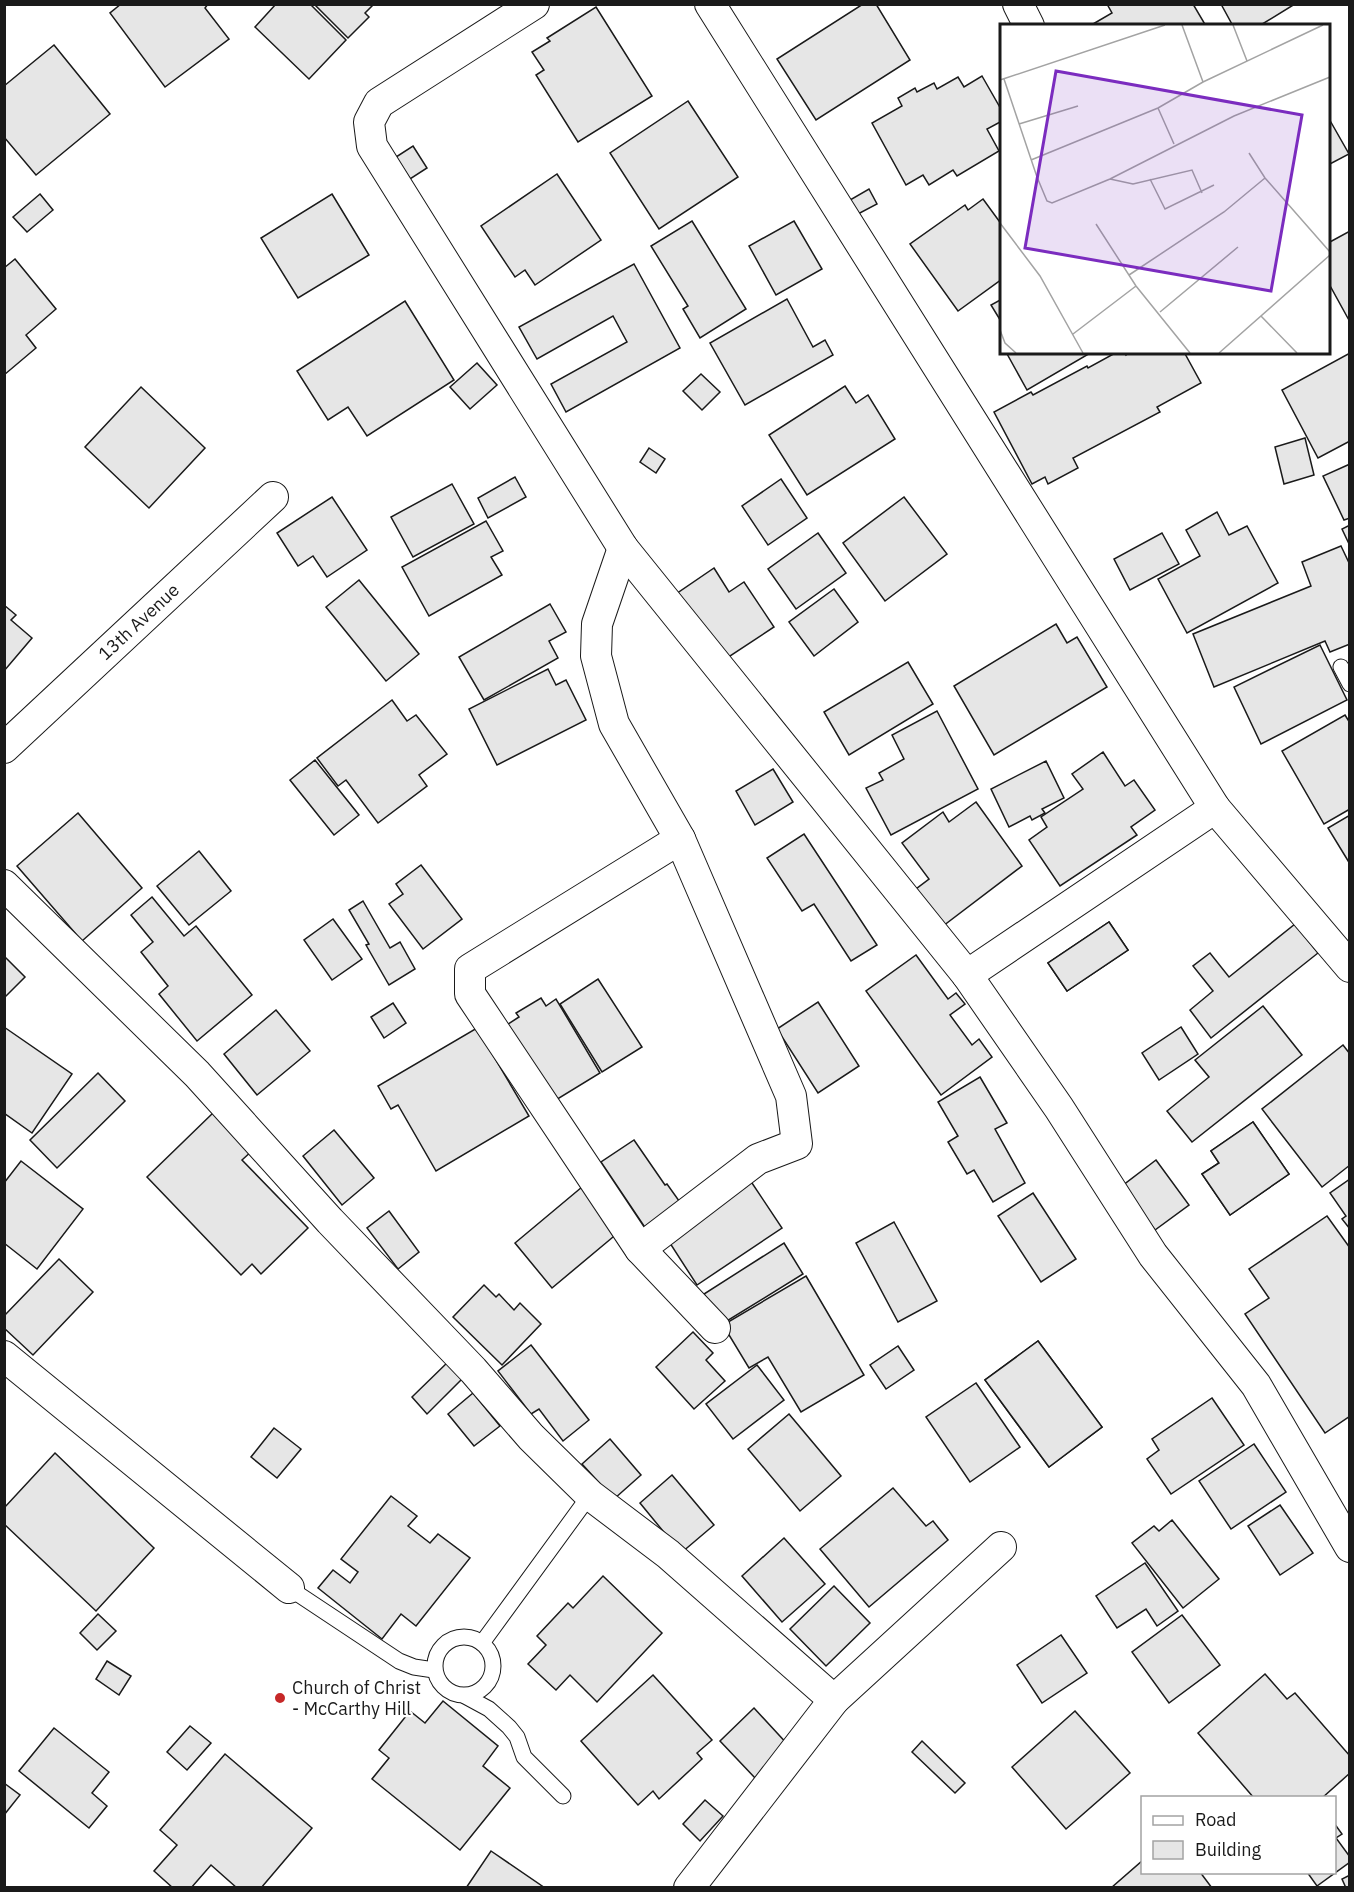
<svg xmlns="http://www.w3.org/2000/svg" width="1354" height="1892" font-family="'IBM Plex Sans',sans-serif">
<style>
.building{fill:#e6e6e6;stroke:#1a1a1a;stroke-width:1.5}
.lines{fill:none;stroke-linecap:round;stroke-linejoin:round}
.service-casing{stroke:#1a1a1a;stroke-width:17}
.minor-casing{stroke:#1a1a1a;stroke-width:32}
.service{stroke:#fff;stroke-width:15}
.minor{stroke:#fff;stroke-width:30}
.poi-dot{fill:#c62828;stroke:#fff;stroke-width:2}
.labels{text-anchor:middle;stroke-width:4.5;stroke-linejoin:round;paint-order:stroke}
.street-label{font-size:18px;fill:#1a1a1a;stroke:#fff}
.poi-label{font-size:18px;fill:#1a1a1a;stroke:#fff;text-anchor:start}
.inset-road{fill:none;stroke:#a3a3a3;stroke-width:1.5}
.view{fill:#7b2cbf;fill-opacity:0.15;stroke:#7b2cbf;stroke-width:3}
.inset-edge{fill:none;stroke:#1a1a1a;stroke-width:3}
</style>
<rect width="100%" height="100%" fill="#fff"/>
<g class="building">
<polygon points="121,4 208,4 205,8 229,39 165,87 110,13"/>
<polygon points="276,4 310,4 346,40 309,79 255,27"/>
<polygon points="314,4 374,4 365,13 369,17 348,38"/>
<polygon points="863,4 876,4 910,60 816,120 777,59"/>
<polygon points="1107,4 1193,4 1206,26 1095,26 1093,24 1112,13"/>
<polygon points="1221,4 1295,4 1259,26 1233,26"/>
<polygon points="596,7 652,96 578,142 536,75 544,70 532,52 550,41 547,38"/>
<polygon points="54,45 110,114 36,175 4,137 4,86"/>
<polygon points="982,76 1002,111 1002,121 987,129 999,151 957,176 953,170 929,185 923,175 906,185 872,123 902,106 898,98 915,88 917,92 934,83 937,89 958,77 964,87"/>
<polygon points="688,101 738,177 659,229 610,153"/>
<polygon points="1328,117 1349,154 1328,165"/>
<polygon points="413,146 427,168 410,179 396,157"/>
<polygon points="557,174 601,240 535,285 525,270 515,277 481,226"/>
<polygon points="869,189 877,204 858,214 850,200"/>
<polygon points="40,194 53,210 27,232 13,217"/>
<polygon points="332,194 369,255 298,298 261,238"/>
<polygon points="983,199 1002,225 1002,279 958,311 910,244 965,205 968,210"/>
<polygon points="692,221 746,309 700,338 683,309 688,306 651,246"/>
<polygon points="794,221 822,269 776,295 749,246"/>
<polygon points="1350,231 1350,322 1328,282 1328,243"/>
<polygon points="15,259 56,309 26,335 36,348 4,375 4,268"/>
<polygon points="634,264 680,348 566,412 551,384 627,342 613,316 537,359 519,327"/>
<polygon points="787,299 813,347 825,340 833,355 745,405 710,343"/>
<polygon points="1002,299 1002,323 991,305"/>
<polygon points="405,301 454,380 367,436 348,407 328,420 297,371"/>
<polygon points="1006,352 1092,352 1027,390"/>
<polygon points="1117,352 1125,352 1126,355 1130,352 1184,352 1201,383 1157,407 1160,412 1073,458 1078,468 1048,484 1045,477 1032,484 994,412 1031,392 1033,395 1087,366 1088,368"/>
<polygon points="1350,353 1350,441 1318,458 1282,390"/>
<polygon points="477,363 497,385 470,409 450,387"/>
<polygon points="701,374 720,392 702,410 683,391"/>
<polygon points="845,386 856,403 868,395 895,439 807,495 769,435"/>
<polygon points="141,387 205,448 149,508 85,447"/>
<polygon points="1305,438 1314,475 1284,484 1275,447"/>
<polygon points="649,448 665,459 656,473 640,462"/>
<polygon points="1350,464 1350,518 1344,520 1323,476"/>
<polygon points="515,477 526,497 488,518 478,498"/>
<polygon points="781,479 807,518 768,545 742,506"/>
<polygon points="452,484 474,524 413,557 391,517"/>
<polygon points="332,497 367,550 327,577 313,556 298,566 277,533"/>
<polygon points="904,497 947,554 885,601 843,543"/>
<polygon points="1217,512 1229,535 1247,526 1278,583 1187,633 1158,579 1200,556 1186,530"/>
<polygon points="486,521 503,551 491,557 502,575 429,616 402,567"/>
<polygon points="1350,525 1350,546 1342,529"/>
<polygon points="818,533 846,573 796,609 768,569"/>
<polygon points="1162,533 1179,564 1130,590 1114,559"/>
<polygon points="1341,546 1350,565 1350,644 1330,652 1325,641 1214,687 1193,634 1311,586 1302,562"/>
<polygon points="714,568 729,592 744,582 774,627 721,662 676,594"/>
<polygon points="359,580 419,654 386,681 326,607"/>
<polygon points="834,589 858,622 814,656 789,622"/>
<polygon points="550,604 566,632 549,641 558,658 484,700 459,657"/>
<polygon points="4,605 16,615 11,620 32,638 4,671"/>
<polygon points="1056,624 1067,643 1077,637 1107,687 994,755 954,686"/>
<polygon points="1320,645 1347,700 1261,744 1234,687"/>
<polygon points="908,662 933,704 849,755 824,712"/>
<polygon points="548,669 556,685 566,680 586,720 497,765 469,709"/>
<polygon points="392,700 407,721 416,715 447,754 419,775 427,786 378,823 346,780 338,786 317,758"/>
<polygon points="937,711 978,789 891,835 866,788 883,780 879,773 904,759 892,735"/>
<polygon points="1345,715 1350,723 1350,809 1324,824 1282,751"/>
<polygon points="1103,752 1125,786 1134,780 1155,810 1131,827 1137,835 1060,886 1029,840 1047,827 1041,817 1083,789 1072,774"/>
<polygon points="315,760 359,815 334,835 290,780"/>
<polygon points="1046,761 1064,798 1042,809 1045,813 1032,820 1030,816 1009,827 991,789"/>
<polygon points="773,769 793,802 755,825 736,791"/>
<polygon points="976,802 1022,866 943,926 916,889 929,879 902,843 943,812 949,822"/>
<polygon points="78,813 142,888 82,941 17,866"/>
<polygon points="1350,815 1350,864 1328,828"/>
<polygon points="804,834 877,945 851,961 814,904 802,911 767,858"/>
<polygon points="199,851 231,891 189,925 157,886"/>
<polygon points="421,865 462,919 423,949 389,904 403,894 396,884"/>
<polygon points="152,897 184,936 196,926 252,995 197,1041 159,994 168,986 141,952 153,942 131,915"/>
<polygon points="363,901 390,948 400,942 415,969 389,985 366,945 369,944 349,910"/>
<polygon points="333,919 362,959 332,980 304,940"/>
<polygon points="1109,922 1128,950 1067,991 1048,963"/>
<polygon points="1109,922 1128,950 1067,991 1048,963"/>
<polygon points="1295,924 1318,953 1211,1038 1190,1010 1213,991 1193,966 1210,953 1229,977"/>
<polygon points="916,955 948,999 956,993 965,1004 950,1015 972,1045 979,1039 992,1057 941,1095 866,991"/>
<polygon points="4,956 25,977 4,998"/>
<polygon points="598,979 642,1047 602,1072 560,1004"/>
<polygon points="541,998 546,1006 556,999 600,1073 551,1103 505,1026 519,1017 516,1013"/>
<polygon points="818,1002 859,1066 818,1093 777,1029"/>
<polygon points="393,1003 406,1023 384,1038 371,1017"/>
<polygon points="1263,1006 1302,1055 1192,1142 1167,1111 1209,1077 1195,1060"/>
<polygon points="276,1010 310,1051 257,1095 224,1054"/>
<polygon points="4,1027 72,1074 32,1133 4,1113"/>
<polygon points="1181,1027 1198,1054 1159,1080 1142,1053"/>
<polygon points="477,1028 529,1116 436,1171 398,1105 391,1109 378,1086"/>
<polygon points="1343,1045 1350,1054 1350,1165 1322,1187 1262,1109"/>
<polygon points="98,1073 125,1101 57,1168 30,1140"/>
<polygon points="980,1077 1007,1123 995,1129 1025,1183 993,1202 974,1170 967,1174 948,1142 958,1136 938,1102"/>
<polygon points="215,1111 253,1150 242,1160 308,1228 261,1274 252,1264 241,1275 147,1177"/>
<polygon points="1253,1122 1289,1174 1230,1215 1202,1174 1219,1163 1211,1151"/>
<polygon points="1253,1122 1289,1174 1230,1215 1202,1174 1219,1163 1211,1151"/>
<polygon points="334,1130 374,1178 342,1205 303,1156"/>
<polygon points="634,1140 665,1185 667,1184 682,1205 646,1229 601,1162"/>
<polygon points="1156,1160 1189,1205 1155,1230 1122,1186"/>
<polygon points="21,1161 83,1209 37,1269 4,1243 4,1183"/>
<polygon points="1350,1179 1350,1229 1342,1219 1346,1216 1330,1193"/>
<polygon points="750,1180 782,1228 697,1285 666,1237"/>
<polygon points="582,1187 619,1232 552,1288 515,1243"/>
<polygon points="1033,1193 1076,1259 1041,1282 998,1216"/>
<polygon points="389,1211 419,1252 398,1269 367,1228"/>
<polygon points="1327,1216 1350,1248 1350,1416 1325,1433 1245,1314 1269,1298 1249,1269"/>
<polygon points="894,1222 937,1301 898,1322 856,1243"/>
<polygon points="784,1243 803,1274 722,1324 704,1294"/>
<polygon points="59,1259 93,1292 33,1355 4,1328 4,1316"/>
<polygon points="806,1276 864,1375 801,1412 768,1357 749,1368 723,1325"/>
<polygon points="484,1285 496,1297 499,1294 514,1310 520,1303 541,1324 502,1365 453,1317"/>
<polygon points="693,1332 713,1353 706,1360 725,1381 694,1409 656,1367"/>
<polygon points="1038,1341 1102,1427 1049,1467 985,1380"/>
<polygon points="1038,1341 1102,1427 1049,1467 985,1380"/>
<polygon points="531,1345 589,1420 563,1441 539,1409 531,1414 498,1371"/>
<polygon points="898,1346 914,1370 886,1389 870,1365"/>
<polygon points="451,1359 466,1375 427,1414 412,1397"/>
<polygon points="757,1365 784,1400 733,1439 706,1404"/>
<polygon points="976,1383 1020,1447 970,1482 926,1417"/>
<polygon points="473,1393 500,1426 474,1446 448,1414"/>
<polygon points="1212,1398 1244,1445 1171,1494 1147,1459 1159,1450 1152,1439"/>
<polygon points="789,1414 841,1476 800,1511 748,1449"/>
<polygon points="274,1428 301,1449 277,1478 251,1457"/>
<polygon points="610,1439 641,1475 614,1499 582,1464"/>
<polygon points="1254,1444 1286,1492 1231,1529 1199,1481"/>
<polygon points="55,1453 154,1548 96,1611 4,1524 4,1508"/>
<polygon points="672,1475 714,1525 681,1553 640,1503"/>
<polygon points="893,1488 926,1526 933,1521 948,1540 869,1607 820,1549"/>
<polygon points="391,1496 417,1516 408,1526 430,1543 438,1534 470,1558 416,1626 401,1614 382,1639 318,1588 333,1570 350,1583 358,1572 341,1559"/>
<polygon points="1280,1505 1313,1553 1280,1575 1248,1526"/>
<polygon points="1172,1520 1219,1579 1183,1608 1132,1543 1154,1526 1159,1531"/>
<polygon points="784,1538 825,1584 782,1622 742,1576"/>
<polygon points="1145,1563 1178,1611 1157,1626 1146,1609 1117,1628 1096,1596"/>
<polygon points="603,1576 662,1633 597,1702 570,1675 556,1690 528,1664 546,1645 537,1636 568,1603 573,1608"/>
<polygon points="834,1586 870,1623 826,1666 790,1629"/>
<polygon points="98,1614 116,1631 97,1650 80,1633"/>
<polygon points="1182,1615 1220,1665 1169,1703 1132,1652"/>
<polygon points="1061,1635 1087,1673 1042,1703 1017,1665"/>
<polygon points="107,1661 131,1676 119,1695 96,1679"/>
<polygon points="1265,1674 1287,1699 1295,1693 1350,1756 1350,1773 1322,1798 1254,1798 1198,1733"/>
<polygon points="653,1675 712,1740 697,1753 702,1759 659,1799 653,1791 638,1805 581,1741"/>
<polygon points="443,1701 498,1746 483,1766 510,1788 460,1850 372,1779 389,1758 379,1750 410,1711 425,1723"/>
<polygon points="754,1708 790,1747 756,1779 720,1741"/>
<polygon points="1075,1711 1130,1773 1066,1829 1012,1767"/>
<polygon points="190,1726 211,1743 187,1770 167,1752"/>
<polygon points="54,1728 109,1772 92,1793 107,1806 89,1828 19,1771"/>
<polygon points="922,1741 965,1783 955,1793 912,1752"/>
<polygon points="225,1754 312,1828 261,1888 237,1888 211,1865 191,1888 173,1888 154,1871 177,1845 160,1830"/>
<polygon points="4,1783 20,1795 4,1815"/>
<polygon points="705,1800 723,1816 700,1841 683,1824"/>
<polygon points="1334,1823 1342,1834 1336,1838 1350,1857 1350,1862 1317,1886 1307,1872 1334,1872"/>
<polygon points="491,1851 545,1888 466,1888"/>
<polygon points="1142,1861 1142,1872 1200,1872 1212,1888 1111,1888"/>
<polygon points="1350,1875 1350,1888 1346,1888 1342,1879"/>
</g>
<g class="lines">
<defs>
<g id="service">
<polyline points="1341,667 1350,684"/>
<polyline points="289,1588 399,1661 414,1667 434,1670"/>
<circle cx="464" cy="1666" r="29"/>
<polyline points="482,1643 590,1495"/>
<polyline points="465,1696 489,1709 509,1727 517,1737 524,1757 563,1796"/>
</g>
<g id="minor">
<polyline points="534,4 379,103 369,122 372,146 623,548 967,975 1059,1108 1153,1255 1256,1385 1350,1547"/>
<polyline points="710,4 1215,808 1350,967"/>
<polyline points="1018,4 1029,26"/>
<polyline points="623,548 597,624 596,656 614,724 680,839 791,1096 797,1144 758,1159 640,1249"/>
<polyline points="4,748 273,497"/>
<polyline points="680,839 470,969 470,994 640,1249 715,1328"/>
<polyline points="4,885 197,1074 330,1221 473,1370 531,1437 590,1495 668,1554 834,1700"/>
<polyline points="967,975 1215,808"/>
<polyline points="4,1356 289,1588"/>
<polyline points="689,1888 834,1700 1001,1547"/>
</g>
</defs>
<use href="#service" class="service-casing"/>
<use href="#minor" class="minor-casing"/>
<use href="#service" class="service"/>
<use href="#minor" class="minor"/>
</g>
<circle class="poi-dot" cx="280" cy="1698" r="6"/>
<g class="labels">
<g class="street-label">
<text transform="translate(139 622) rotate(-43)" y="6">13th Avenue</text>
</g>
<g class="poi-label">
<text x="292" y="1694">Church of Christ<tspan x="292" dy="21">- McCarthy Hill</tspan></text>
</g>
</g>
<g transform="translate(1000 24)">
<rect width="330" height="330" fill="#fff"/>
<path class="inset-road" d="M 182,1 L 203,58M 233,1 L 247,37M 4,55 L 37,153 L 47,177 L 52,179 L 110,155 L 234,92 L 330,53M 0,56 L 165,1M 158,84 L 174,120M 19,100 L 78,82M 249,129 L 265,154 L 330,228M 31,136 L 158,84 L 203,58 L 323,1M 110,155 L 133,160 L 192,146 L 202,169M 150,155 L 165,185 L 214,161M 0,199 L 40,252 L 83,329M 96,200 L 136,262 L 190,329M 129,251 L 224,188 L 265,154M 160,288 L 238,223M 261,292 L 297,329M 0,306 L 5,319 L 16,329M 73,310 L 136,262M 219,329 L 330,231"/>
<path class="view" d="M 56,47 L 302,91 L 271,267 L 25,224 Z"/>
<rect width="330" height="330" class="inset-edge"/>
</g>
<rect width="1354" height="1892" fill="none" stroke="#1a1a1a" stroke-width="12"/>
<rect x="1141" y="1796" width="195" height="78" fill="#ffffff" stroke="#a3a3a3" stroke-width="1.5"/>
<rect x="1153" y="1816" width="30" height="9" fill="#ffffff" stroke="#a3a3a3" stroke-width="1.5"/>
<text x="1195" y="1826" font-size="18" fill="#1a1a1a">Road</text>
<rect x="1153" y="1841" width="30" height="18" fill="#e6e6e6" stroke="#a3a3a3" stroke-width="1.5"/>
<text x="1195" y="1856" font-size="18" fill="#1a1a1a">Building</text>
</svg>
